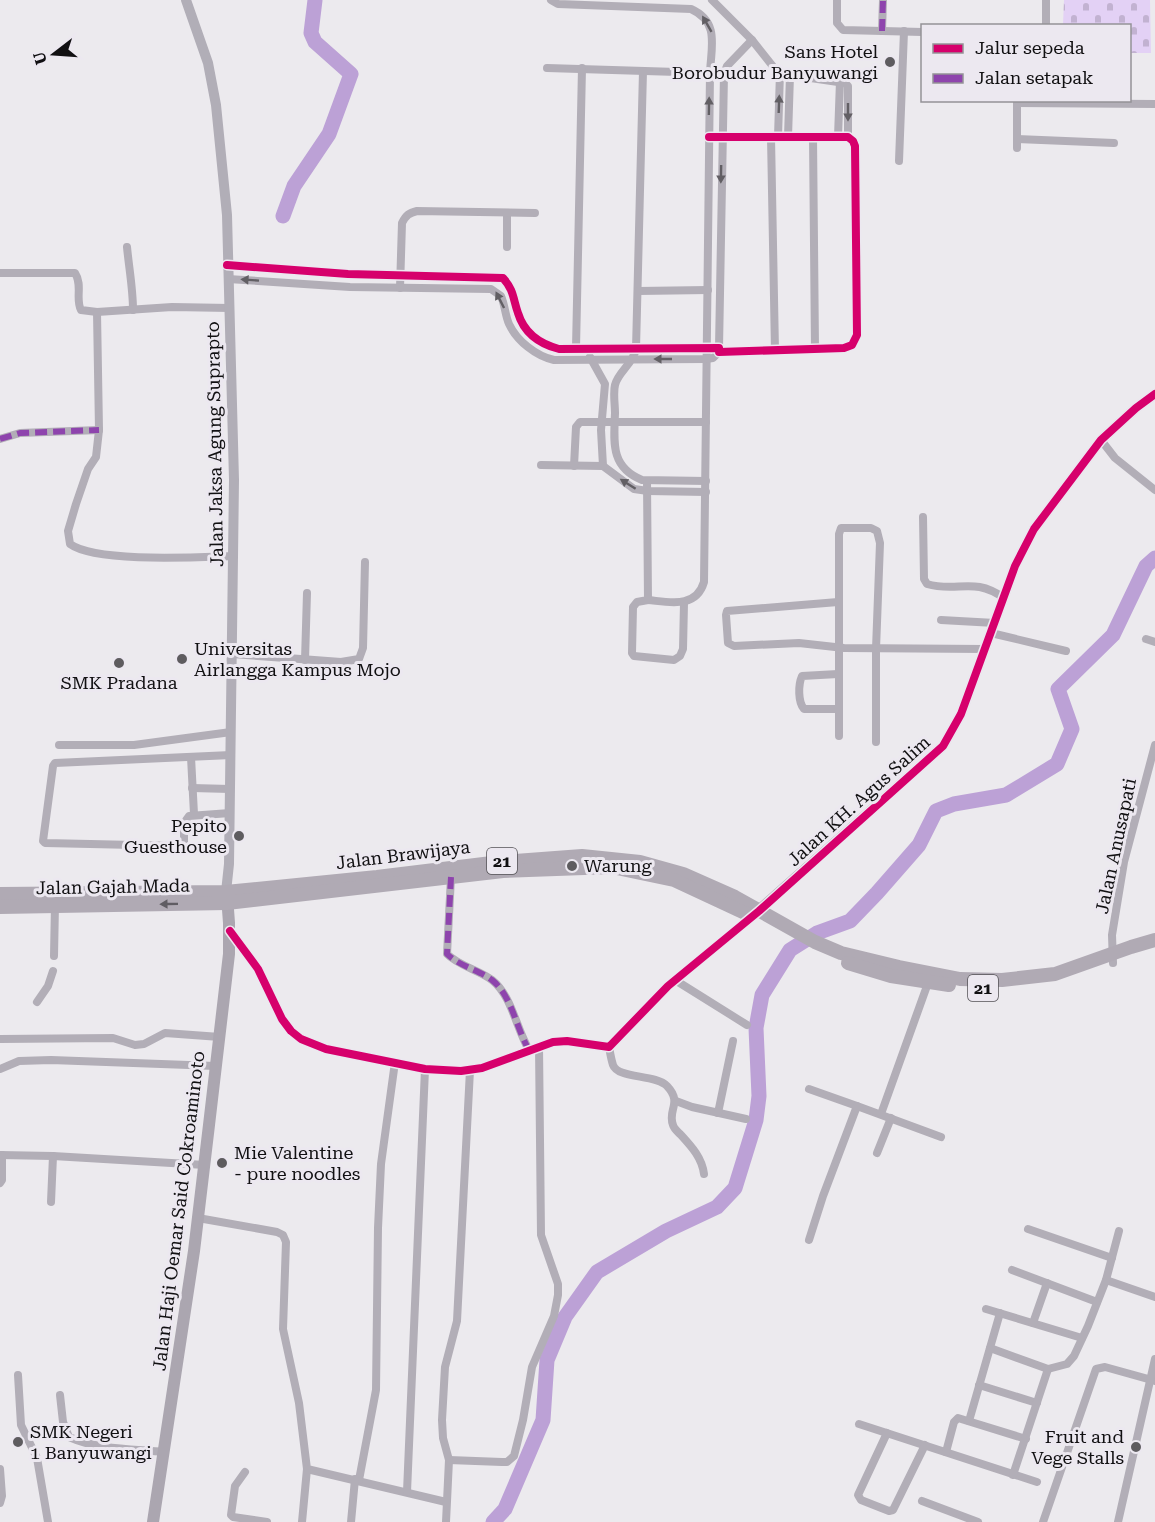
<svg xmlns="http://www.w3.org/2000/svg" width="1155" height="1522" font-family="'Roboto Serif',serif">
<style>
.cemetery{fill:url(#cemetery-stones)}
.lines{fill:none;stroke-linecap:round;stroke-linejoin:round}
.river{stroke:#bca1d6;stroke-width:15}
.street{stroke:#b2aeb7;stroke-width:8}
.secondary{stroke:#b1aeb7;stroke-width:10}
.primary{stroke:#aba6b0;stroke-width:12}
.highway{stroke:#b0aab4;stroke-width:14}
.quiet{stroke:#8e44ad;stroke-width:6;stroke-dasharray:12 6;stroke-linecap:butt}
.cycleway-casing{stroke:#ece8f0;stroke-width:11}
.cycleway{stroke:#d6006c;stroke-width:8}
.oneway{fill:#625f64}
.oneway2{fill:#605d63}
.poi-dot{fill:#5e5c5f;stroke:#ece8f0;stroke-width:2}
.labels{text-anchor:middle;stroke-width:6;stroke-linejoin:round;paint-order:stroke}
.shield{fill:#ece8f0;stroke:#535155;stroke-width:1.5}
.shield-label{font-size:16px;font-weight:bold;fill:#111012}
.poi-label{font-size:18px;fill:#111012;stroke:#ece8f0;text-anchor:start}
.street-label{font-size:18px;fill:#111012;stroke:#ece8f0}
</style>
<defs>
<pattern id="cemetery-stones" width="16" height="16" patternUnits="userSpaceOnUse" patternTransform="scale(1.5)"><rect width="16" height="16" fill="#e3d1f5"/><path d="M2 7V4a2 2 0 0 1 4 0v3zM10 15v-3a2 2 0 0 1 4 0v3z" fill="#c2b2d1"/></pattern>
</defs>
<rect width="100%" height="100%" fill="#eceaee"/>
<polygon class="cemetery" points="1064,0 1150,0 1151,53 1130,53 1130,26 1063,25"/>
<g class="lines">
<g class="river">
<polyline points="283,216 294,186 329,134 351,74 315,42 311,33 315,0"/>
<polyline points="493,1522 505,1509 543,1420 547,1360 565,1317 597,1272 666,1231 717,1207 735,1188 756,1120 759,1096 756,1028 762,995 790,950 817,933 850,921 877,893 919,845 936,811 954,804 1006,795 1057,764 1072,729 1058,689 1113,635 1146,566 1155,558"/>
</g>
<g class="street">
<path d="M 551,0 L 558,4 L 691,9 C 720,22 711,47 710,73 L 704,582 C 696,609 669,602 648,600"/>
<polyline points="712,0 752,40 775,69 790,75 845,83 848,86 848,137"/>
<polyline points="837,0 837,23 843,30 922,32"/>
<polyline points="1046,0 1046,26"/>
<polyline points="882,31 883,0"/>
<polyline points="547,68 710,73"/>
<path d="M 643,71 L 636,349 C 633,364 618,372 615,385 C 613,393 615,404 615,413 C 614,442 610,467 642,480 L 706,481"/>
<polyline points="1017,103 1155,104"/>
<polyline points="771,137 775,351"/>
<polyline points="778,137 780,72"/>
<polyline points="788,137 790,75"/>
<polyline points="813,137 815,349"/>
<polyline points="838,137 840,81"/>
<polyline points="1017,139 1114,143"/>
<polyline points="1017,148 1017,100"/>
<polyline points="899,161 904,31"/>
<polyline points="507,213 507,247"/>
<path d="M 127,247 C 129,268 133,289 133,310"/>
<path d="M 227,265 L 348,274 L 503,278 C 514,290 513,299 518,313 C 524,333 540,344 559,349 L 719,348 L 719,352 L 844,348 L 852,345 L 857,335 L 855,146 L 853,141 L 848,137 L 709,137"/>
<path d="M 0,273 L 75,273 C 83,285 75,299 81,310 L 97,312 L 172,307 L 230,308"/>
<path d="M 228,279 L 350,287 L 491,289 L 501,296 C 505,305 505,315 509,324 C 517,341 536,356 554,360 L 706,359 L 713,358 L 719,352"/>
<path d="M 400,288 L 402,223 C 406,215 409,213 417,211 L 535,213"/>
<polyline points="638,291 708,290"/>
<path d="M 97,312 L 99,430 L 96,457 L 88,469 L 76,504 L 68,531 L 70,544 C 96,563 199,557 234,556"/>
<polyline points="576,348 582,68"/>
<polyline points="719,348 724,74 727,66 752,40"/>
<polyline points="590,357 605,384 601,430 603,466 634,489 648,491 706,492"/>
<polyline points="0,439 20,433 99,430"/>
<polyline points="1101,440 1115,458 1155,490"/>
<polyline points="541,465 603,466"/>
<polyline points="574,466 576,427 580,422 706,422"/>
<polyline points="647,481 648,600 637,602 633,607 632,653 634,656 674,660 680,656 683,649 684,603"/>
<path d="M 923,517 L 924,579 L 927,584 C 958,593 973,576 1004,598"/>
<polyline points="838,602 727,611 726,615 728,643 734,646 799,643 844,648 985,649"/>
<polyline points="941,620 995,623"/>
<polyline points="991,633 1066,651"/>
<polyline points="1146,639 1155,642"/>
<polyline points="232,654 341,662 359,659 363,648 365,562"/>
<polyline points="305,660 307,593"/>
<path d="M 838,674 L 802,676 C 798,685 798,702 804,709 L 839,709"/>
<polyline points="839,736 839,534 841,528 871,528 877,531 880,543 876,649 876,742"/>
<polyline points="59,745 134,745 231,732"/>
<polyline points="191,757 194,814"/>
<polyline points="192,788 230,789"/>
<polyline points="230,813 189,816 184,823 184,842 180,846 45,843 43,841 53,766 55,763 231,755"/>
<path d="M 451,877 L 447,954 C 459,966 479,970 492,980 C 512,996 516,1028 529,1050"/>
<polyline points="230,931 258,969 282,1019 291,1031 301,1039 326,1049 425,1069 461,1071 482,1068 553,1042 567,1041 609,1047 668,986 752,916"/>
<polyline points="54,956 55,904"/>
<polyline points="1113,963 1112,935 1124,862 1155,745"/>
<polyline points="675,980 747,1025"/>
<polyline points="37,1002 48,986 53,971"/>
<polyline points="0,1039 113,1038 135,1045 144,1044 165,1033 220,1037"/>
<path d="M 609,1047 C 610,1052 611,1059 613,1065 C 618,1079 655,1074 667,1086 C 683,1103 667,1110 673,1125 C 674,1129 678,1132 681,1135 C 692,1147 702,1158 704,1174"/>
<polyline points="0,1069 19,1061 51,1060 216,1066"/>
<polyline points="809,1089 857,1106"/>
<polyline points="676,1101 692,1107 746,1119"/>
<polyline points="718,1113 733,1041"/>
<polyline points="881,1114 928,983"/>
<polyline points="877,1153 891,1118"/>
<polyline points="0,1155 53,1156 205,1165"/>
<polyline points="0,1183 2,1180 2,1155"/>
<polyline points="51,1202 53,1156"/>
<polyline points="198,1218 277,1232 283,1235 286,1242 283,1329 299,1403 307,1469 446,1502"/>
<polyline points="1028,1229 1112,1258"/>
<polyline points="809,1240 823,1196 857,1106 941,1137"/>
<polyline points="1012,1270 1097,1302"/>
<polyline points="1106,1280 1155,1297"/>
<polyline points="986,1309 1082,1338"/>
<polyline points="1033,1323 1047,1283"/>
<polyline points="990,1348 1048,1369 1067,1364 1074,1356 1088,1326 1106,1280 1119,1231"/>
<polyline points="18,1375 21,1425 37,1458 48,1522"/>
<polyline points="979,1385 1037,1403"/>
<path d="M 60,1395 L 63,1422 L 69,1437 C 98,1450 134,1449 164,1452"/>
<polyline points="969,1421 1000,1313"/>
<polyline points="859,1424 1037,1482"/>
<polyline points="887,1433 858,1495 861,1500 889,1511 893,1510 925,1445"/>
<polyline points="946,1452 954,1422 958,1418 1026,1439"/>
<polyline points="449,1460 502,1462 507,1462 514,1456 523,1420 532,1367 554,1316 558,1295 558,1284 541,1235 539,1046"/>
<polyline points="0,1469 2,1496 0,1503"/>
<polyline points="245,1472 235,1486 231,1515 233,1517 267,1522"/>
<polyline points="1013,1475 1048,1369"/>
<polyline points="359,1480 376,1390 378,1228 381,1164 395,1062"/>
<polyline points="407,1492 425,1069"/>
<polyline points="922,1501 978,1522"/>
<polyline points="302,1522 307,1469"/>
<polyline points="351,1522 355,1479"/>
<polyline points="446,1522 449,1460 443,1438 442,1420 445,1367 457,1321 470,1070"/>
<polyline points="1043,1522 1096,1369 1105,1367 1155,1381"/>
<polyline points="1118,1522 1155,1359"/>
</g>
<g class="secondary">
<polyline points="186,0 208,63 216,105 227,215 234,480 229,864 226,892"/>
<polyline points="754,914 943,746 961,714 1015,566 1034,529 1101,440 1136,408 1155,394"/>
</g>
<polyline class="primary" points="153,1522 194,1251 209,1125 229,954 229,923 227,896"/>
<g class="highway">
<polyline points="0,894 226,892 377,877 500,862 582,856 640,862 683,874 735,897 815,942 841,953 899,967 960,979 1002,980 1055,974 1131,947 1155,940"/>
<polyline points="0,907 227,903 503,871 612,867 674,880 747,914"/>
<polyline points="848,963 891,976 949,985"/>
</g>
<g class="quiet">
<polyline points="882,31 883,0"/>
<polyline points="0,439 20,433 99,430"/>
<path d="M 451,877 L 447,954 C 459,966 479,970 492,980 C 512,996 516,1028 529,1050"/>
</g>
<defs>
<g id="cycleway">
<path d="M 227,265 L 348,274 L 503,278 C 514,290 513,299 518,313 C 524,333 540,344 559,349 L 719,348 L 719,352 L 844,348 L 852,345 L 857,335 L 855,146 L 853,141 L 848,137 L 709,137"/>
<polyline points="230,931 258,969 282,1019 291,1031 301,1039 326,1049 425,1069 461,1071 482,1068 553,1042 567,1041 609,1047 668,986 759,911 943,746 961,714 1015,566 1034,529 1101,440 1136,408 1155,394"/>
</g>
</defs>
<use href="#cycleway" class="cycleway-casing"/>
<use href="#cycleway" class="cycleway"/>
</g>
<defs><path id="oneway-solid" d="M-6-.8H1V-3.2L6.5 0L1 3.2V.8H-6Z" transform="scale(1.5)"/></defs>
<g class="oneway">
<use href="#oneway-solid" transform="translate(707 24) rotate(-120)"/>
<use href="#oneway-solid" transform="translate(779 104) rotate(-88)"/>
<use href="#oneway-solid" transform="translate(709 106) rotate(-89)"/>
<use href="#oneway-solid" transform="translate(848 112) rotate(90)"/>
<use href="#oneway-solid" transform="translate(721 174) rotate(91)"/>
<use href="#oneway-solid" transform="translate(250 280) rotate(-176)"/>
<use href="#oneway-solid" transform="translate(500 300) rotate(-117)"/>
<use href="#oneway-solid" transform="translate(663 359) rotate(180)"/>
<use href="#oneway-solid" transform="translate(628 484) rotate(-148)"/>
</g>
<use class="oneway2" href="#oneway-solid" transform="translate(169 904) rotate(179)"/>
<g class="poi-dot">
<circle cx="890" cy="62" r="6"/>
<circle cx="182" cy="659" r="6"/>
<circle cx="119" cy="663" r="6"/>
<circle cx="239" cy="836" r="6"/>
<circle cx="572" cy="866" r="6"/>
<circle cx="222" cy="1163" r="6"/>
<circle cx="18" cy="1442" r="6"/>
<circle cx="1136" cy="1447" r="6"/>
</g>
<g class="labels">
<g class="shield">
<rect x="487" y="848" width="30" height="26" rx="4.5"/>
<rect x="968" y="975" width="30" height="26" rx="4.5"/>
</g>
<g class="shield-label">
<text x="502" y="867">21</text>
<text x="983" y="994">21</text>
</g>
<g class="poi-label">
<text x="878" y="58" text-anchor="end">Sans Hotel<tspan x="878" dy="21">Borobudur Banyuwangi</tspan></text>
<text x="194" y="655">Universitas<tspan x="194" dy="21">Airlangga Kampus Mojo</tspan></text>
<text x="119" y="689" text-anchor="middle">SMK Pradana</text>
<text x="227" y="832" text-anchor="end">Pepito<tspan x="227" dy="21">Guesthouse</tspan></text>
<text x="584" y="872">Warung</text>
<text x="234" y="1159">Mie Valentine<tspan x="234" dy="21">- pure noodles</tspan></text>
<text x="30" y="1438">SMK Negeri<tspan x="30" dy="21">1 Banyuwangi</tspan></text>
<text x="1124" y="1443" text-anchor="end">Fruit and<tspan x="1124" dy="21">Vege Stalls</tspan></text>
</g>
<g class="street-label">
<text transform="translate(215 444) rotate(-91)" y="6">Jalan Jaksa Agung Suprapto</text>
<text transform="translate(859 801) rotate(-42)" y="6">Jalan KH. Agus Salim</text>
<text transform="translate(1116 846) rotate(-78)" y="6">Jalan Anusapati</text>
<text transform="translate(403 855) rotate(-7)" y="6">Jalan Brawijaya</text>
<text transform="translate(113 887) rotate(-1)" y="6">Jalan Gajah Mada</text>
<text transform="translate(179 1211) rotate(-83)" y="6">Jalan Haji Oemar Said Cokroaminoto</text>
</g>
</g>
<rect x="921" y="24" width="210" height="78" fill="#ece8f0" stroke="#949297" stroke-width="1.5"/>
<rect x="933" y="44" width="30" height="9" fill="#d6006c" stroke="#949297" stroke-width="1.5"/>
<text x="975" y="54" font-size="18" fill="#111012">Jalur sepeda</text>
<rect x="933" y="74" width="30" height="9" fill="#8e44ad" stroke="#949297" stroke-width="1.5"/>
<text x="975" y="84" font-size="18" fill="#111012">Jalan setapak</text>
<g transform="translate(54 54) rotate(253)" stroke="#ece8f0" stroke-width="4.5" paint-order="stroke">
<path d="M0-4.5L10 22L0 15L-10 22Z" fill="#111012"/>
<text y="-9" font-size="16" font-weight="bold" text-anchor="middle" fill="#111012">U</text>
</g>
</svg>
